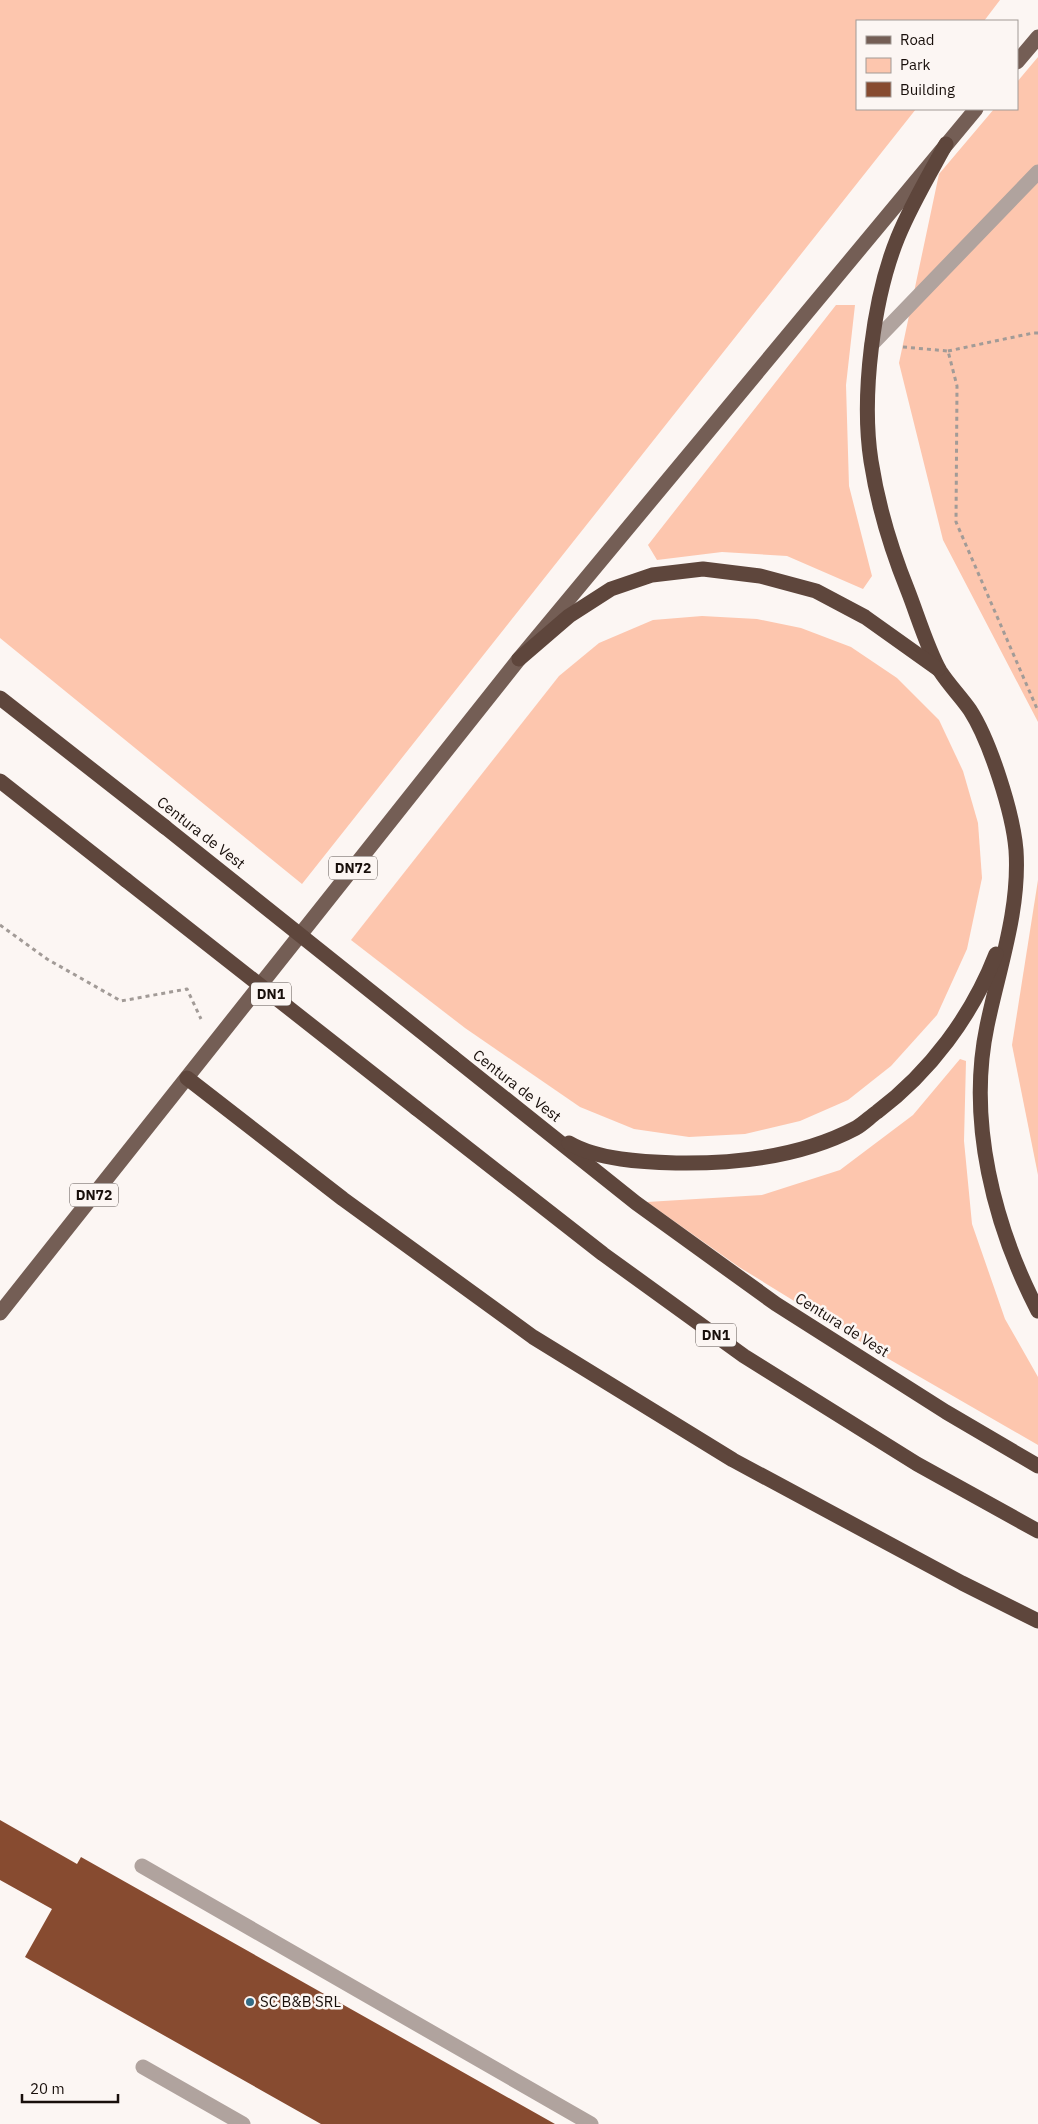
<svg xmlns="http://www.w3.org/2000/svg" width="1038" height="2124" font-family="'IBM Plex Sans',sans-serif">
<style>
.green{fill:#fdc6ae}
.building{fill:#874b30}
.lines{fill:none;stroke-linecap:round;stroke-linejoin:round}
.path{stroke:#a29b97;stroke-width:3;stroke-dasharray:4 4;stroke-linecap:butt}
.minor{stroke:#b0a39e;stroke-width:15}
.major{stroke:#745e55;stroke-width:15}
.highway{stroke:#5e463c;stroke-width:15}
.highway-bridge{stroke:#5e463c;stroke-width:15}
.poi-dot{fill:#336c86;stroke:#fcf6f3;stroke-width:2}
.labels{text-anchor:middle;stroke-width:5;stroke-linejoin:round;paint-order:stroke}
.shield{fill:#fcf6f3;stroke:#5c5451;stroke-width:1}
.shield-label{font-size:14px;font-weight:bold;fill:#180f0b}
.street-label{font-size:15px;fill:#180f0b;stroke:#fcf6f3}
.poi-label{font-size:15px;fill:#180f0b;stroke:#fcf6f3;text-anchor:start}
</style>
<rect width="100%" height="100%" fill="#fcf6f3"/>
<g class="green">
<polygon points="0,0 1000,0 984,21 857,21 857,109 916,109 302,884 0,638"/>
<polygon points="1038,57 1038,722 943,540 899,363 939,174 994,109 1017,109 1017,82"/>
<polygon points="836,305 855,305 846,385 849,486 872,576 863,589 787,556 722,552 657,560 648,545"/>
<polygon points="702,616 757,619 801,628 851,647 897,678 939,720 963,771 978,823 982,878 967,949 937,1015 891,1066 848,1100 800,1121 745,1134 689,1137 634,1129 580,1107 465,1028 351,940 559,676 599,643 653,620"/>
<polygon points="1038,880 1038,1175 1012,1045"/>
<polygon points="960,1059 966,1061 964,1141 972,1224 1005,1319 1038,1377 1038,1445 887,1358 739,1267 647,1202 762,1195 840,1170 913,1115"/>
</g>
<polygon class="building" points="0,1820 77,1864 81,1857 555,2124 321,2124 25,1957 52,1909 0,1880"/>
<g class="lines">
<g class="path">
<polyline points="903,347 948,351 957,386 956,522 1038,711"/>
<polyline points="948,351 1033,333 1038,333"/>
<polyline points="0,925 47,959 121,1001 187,989 201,1019"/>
</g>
<g class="minor">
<polyline points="872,344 1038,172"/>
<polyline points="142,1866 591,2124"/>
<polyline points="143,2067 243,2124"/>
</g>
<g class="major">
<polyline points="1017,62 1038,37"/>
<polyline points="0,1313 519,659 976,109"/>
</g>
<g class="highway">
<path d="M 946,144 C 929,175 911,205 898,237 C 873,298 861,396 871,461 C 878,506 891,549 908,591 C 917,614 928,650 940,671 C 949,685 961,697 970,710 C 990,741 1013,813 1016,850 C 1020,910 999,968 987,1026 C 967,1121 994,1226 1038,1311"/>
<polyline points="519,659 569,616 611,589 652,575 703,569 760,576 816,591 865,617 938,669"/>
<polyline points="0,698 165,827"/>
<polyline points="0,781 126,880"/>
<polyline points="453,1057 636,1203 776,1304 946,1412 1038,1466"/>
<polyline points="187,1078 343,1199 533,1337 733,1460 962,1583 1038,1621"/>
<polyline points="416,1108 603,1254 744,1356 917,1464 1038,1531"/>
<path d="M 569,1143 C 598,1160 643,1162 676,1163 C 737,1164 801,1157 856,1128 C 863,1124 870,1117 877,1112 C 930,1072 972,1016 996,954"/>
</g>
<g class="highway-bridge">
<polyline points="165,827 453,1057"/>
<polyline points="126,880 416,1108"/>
</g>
</g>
<circle class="poi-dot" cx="250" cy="2002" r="5"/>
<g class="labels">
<g class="shield">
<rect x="329" y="856.5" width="48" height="23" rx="4"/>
<rect x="251" y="982.5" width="40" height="23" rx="4"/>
<rect x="70" y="1183.5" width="48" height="23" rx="4"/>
<rect x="696" y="1323.5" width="40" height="23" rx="4"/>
</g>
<g class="shield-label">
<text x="353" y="873">DN72</text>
<text x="271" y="999">DN1</text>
<text x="94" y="1200">DN72</text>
<text x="716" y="1340">DN1</text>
</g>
<g class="street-label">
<text transform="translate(201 833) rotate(38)" y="5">Centura de Vest</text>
<text transform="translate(517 1086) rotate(38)" y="5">Centura de Vest</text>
<text transform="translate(842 1325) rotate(32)" y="5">Centura de Vest</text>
</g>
<g class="poi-label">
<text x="260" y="2007">SC B&amp;B SRL</text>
</g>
</g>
<rect x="856" y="20" width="162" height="90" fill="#fcf6f3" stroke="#a19a96"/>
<rect x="866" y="36" width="25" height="8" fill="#745e55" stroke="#a19a96"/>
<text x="900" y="45" font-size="15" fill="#180f0b">Road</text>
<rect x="866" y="58" width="25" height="15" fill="#fdc6ae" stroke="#a19a96"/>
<text x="900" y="70" font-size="15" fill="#180f0b">Park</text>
<rect x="866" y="82" width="25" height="15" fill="#874b30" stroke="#a19a96"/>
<text x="900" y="95" font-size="15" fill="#180f0b">Building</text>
<path d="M22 2094v8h96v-8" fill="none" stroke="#180f0b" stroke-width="2.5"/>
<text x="30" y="2094" font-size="15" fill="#180f0b" stroke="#fcf6f3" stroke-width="4" paint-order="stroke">20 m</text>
</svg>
